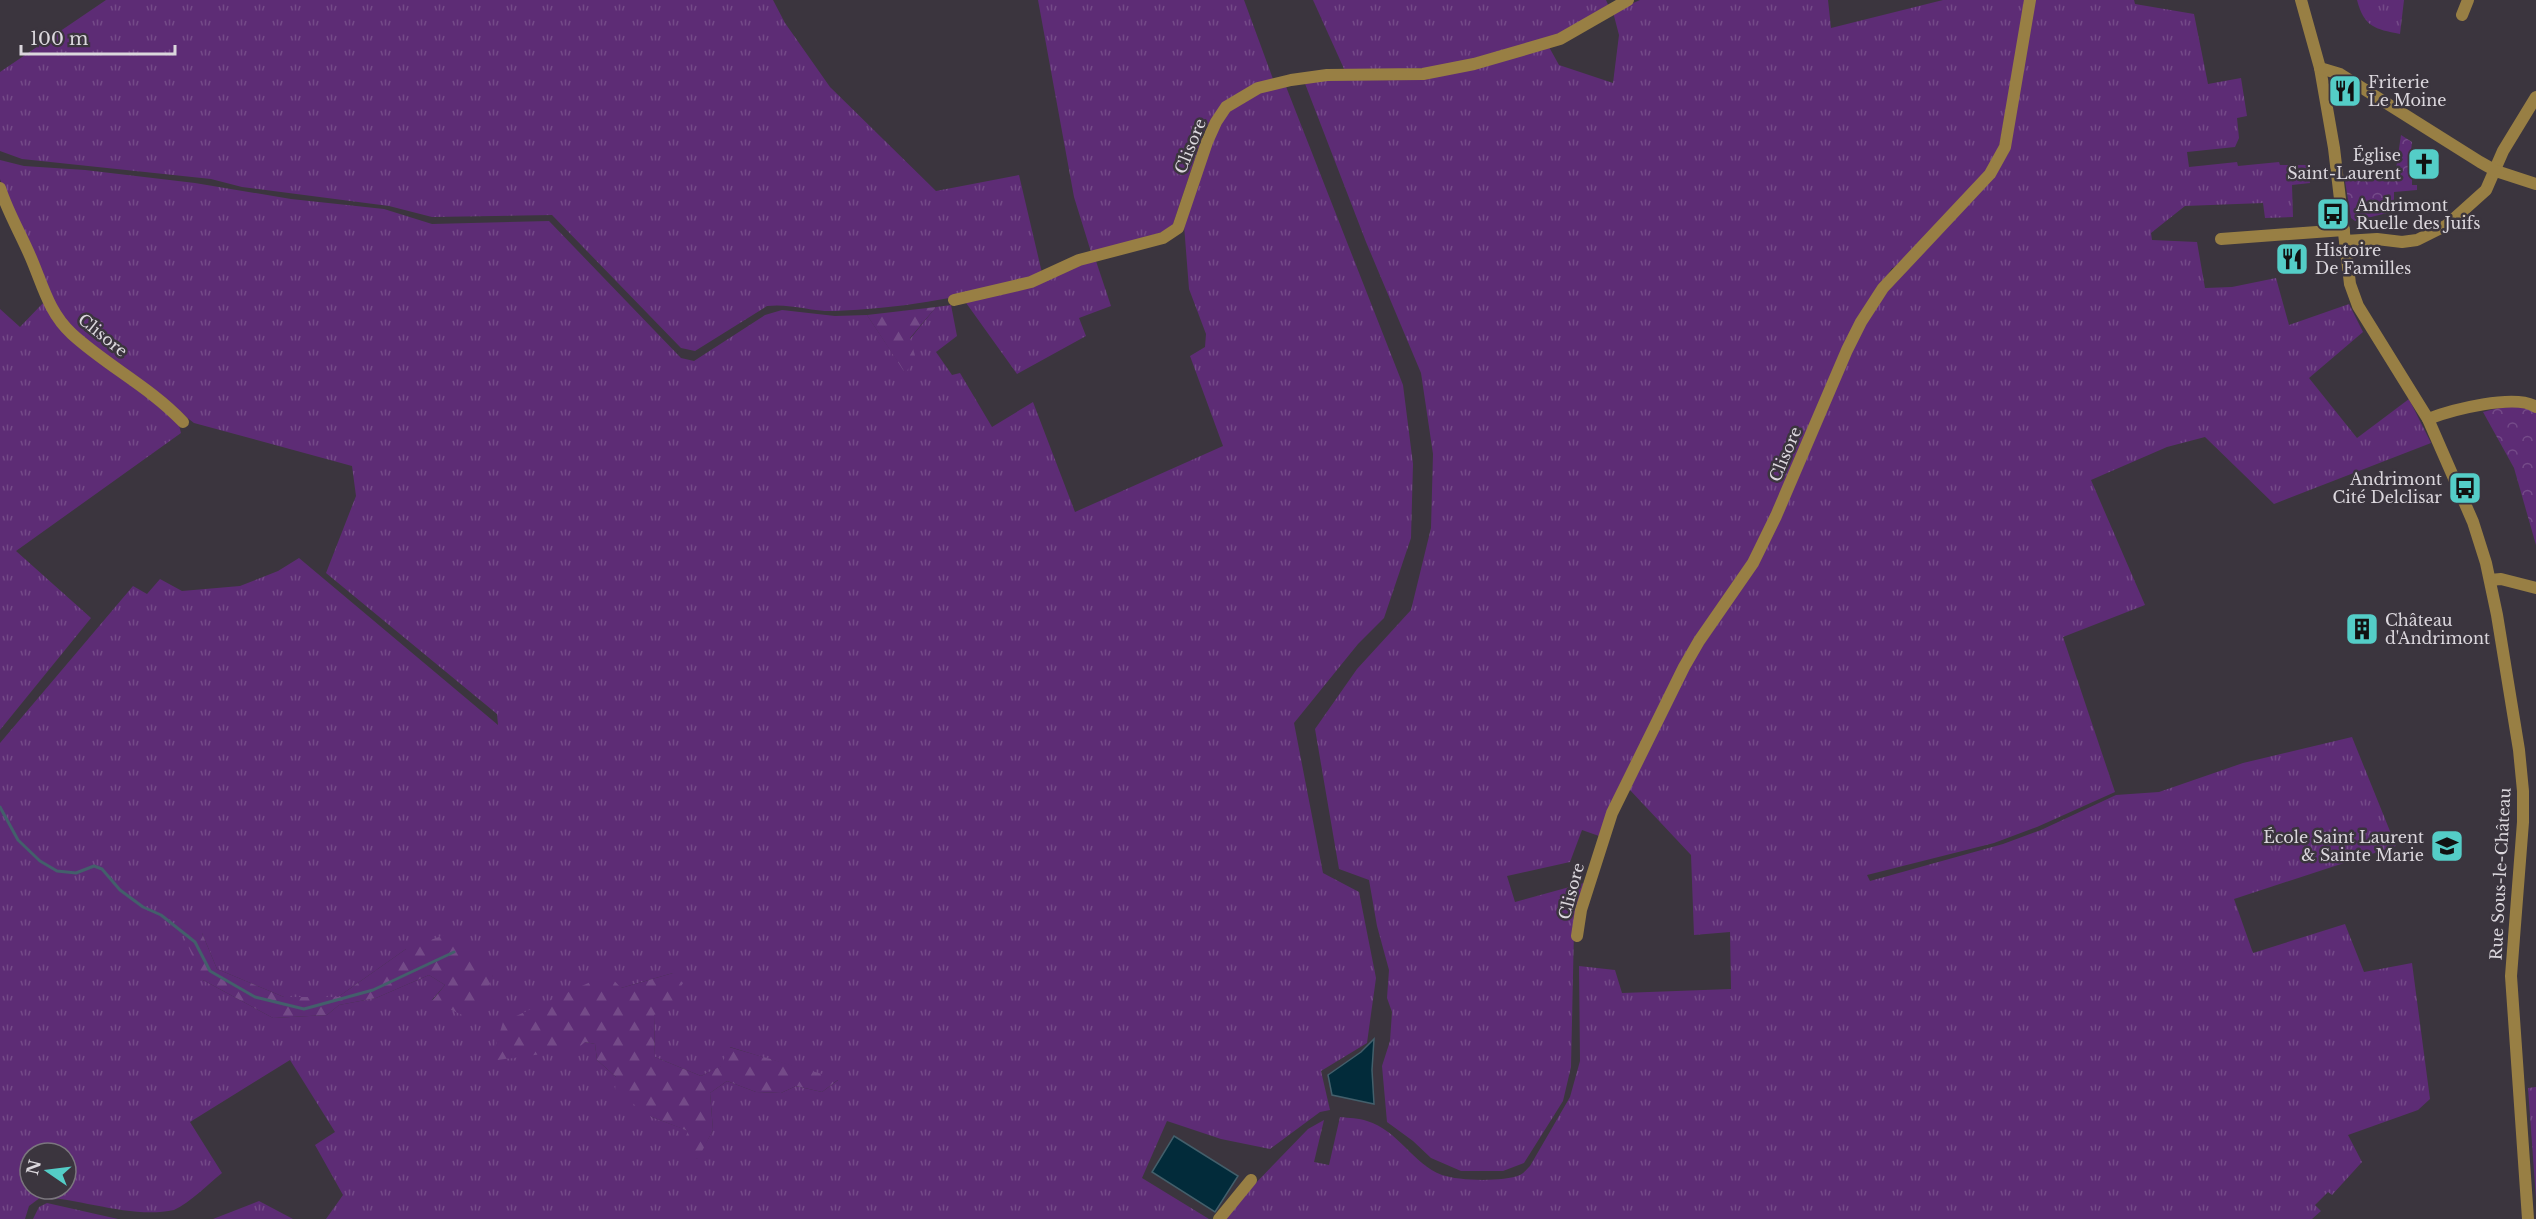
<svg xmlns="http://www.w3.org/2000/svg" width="2536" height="1219" font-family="'Libre Baskerville',serif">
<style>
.grass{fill:url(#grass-tufts);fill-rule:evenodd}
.forest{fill:url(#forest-firs)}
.park{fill:url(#park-crowns)}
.water{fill:#022b3a;stroke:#435f6b;stroke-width:1.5}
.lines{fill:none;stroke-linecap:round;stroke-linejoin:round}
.stream{stroke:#435f6b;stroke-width:3}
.minor{stroke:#987f44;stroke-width:12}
.tertiary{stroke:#987f44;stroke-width:12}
.labels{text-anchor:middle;stroke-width:5;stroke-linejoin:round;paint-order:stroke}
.poi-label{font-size:16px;fill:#dbd7dd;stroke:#3b353e;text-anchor:start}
.street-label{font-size:16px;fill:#dbd7dd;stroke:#3b353e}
</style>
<defs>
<pattern id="grass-tufts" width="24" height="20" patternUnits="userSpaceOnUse" patternTransform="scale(1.5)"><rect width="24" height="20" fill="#5d2c75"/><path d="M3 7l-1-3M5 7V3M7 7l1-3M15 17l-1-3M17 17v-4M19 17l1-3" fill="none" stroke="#744a88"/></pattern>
<pattern id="forest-firs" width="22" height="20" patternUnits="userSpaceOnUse" patternTransform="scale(1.5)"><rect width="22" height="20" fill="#5d2c75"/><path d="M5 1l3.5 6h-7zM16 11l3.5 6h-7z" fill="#744a88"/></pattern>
<pattern id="park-crowns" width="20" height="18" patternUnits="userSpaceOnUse" patternTransform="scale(1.5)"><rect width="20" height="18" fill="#5d2c75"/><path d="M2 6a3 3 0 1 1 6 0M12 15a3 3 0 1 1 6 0" fill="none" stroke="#744a88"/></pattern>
</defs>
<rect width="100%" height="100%" fill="#3b353e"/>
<g class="grass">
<path d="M 106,0 L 773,0 L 785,23 L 830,87 L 936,191 L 1019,175 L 1042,273 C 977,296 905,308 835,311 C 813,312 790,303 767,306 L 695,351 L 681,348 L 552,215 L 432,217 L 389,206 L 242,187 L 211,179 L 22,159 L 0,151 L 0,72 Z"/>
<polygon points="1038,0 1244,0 1273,79 1228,99 1205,129 1171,230 1091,252 1074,197"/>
<polygon points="1313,0 1606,0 1609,7 1558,36 1436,68 1345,71"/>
<polygon points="1640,0 1828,0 1831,28 1943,0 2025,0 1997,160 1897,267 1892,268 1854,330 1781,499 1745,568 1697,638 1599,836 1582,830 1570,862 1507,876 1515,902 1584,883 1574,929 1571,1067 1563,1101 1524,1163 1503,1171 1461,1171 1431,1158 1413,1141 1387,1122 1382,1066 1390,1041 1392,1012 1387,998 1389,970 1377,926 1369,880 1339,869 1315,729 1357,669 1411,610 1431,528 1433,454 1421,373 1366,242 1304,81 1432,77 1549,47 1559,65 1613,83 1619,35 1613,12"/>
<path d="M 2033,0 L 2134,0 L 2135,4 L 2194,14 L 2208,84 L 2241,78 L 2247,116 L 2237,118 L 2239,138 L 2235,147 L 2187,152 L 2189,167 L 2237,162 L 2238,166 L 2279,162 L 2280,165 L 2308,165 L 2310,183 L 2292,185 L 2293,217 L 2265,218 L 2263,203 L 2185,206 L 2151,233 L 2152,240 L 2197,242 L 2205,288 L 2232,287 L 2276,278 L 2289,325 L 2349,304 L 2363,332 L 2309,378 L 2357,438 L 2409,399 L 2431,443 L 2274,504 L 2205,437 L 2167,447 L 2091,480 L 2145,605 L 2063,637 L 2115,792 L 2037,827 L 1994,843 L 1867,875 L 1870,881 L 2003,844 L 2041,830 L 2116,795 L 2159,792 L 2243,763 L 2352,737 L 2396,846 L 2234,899 L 2253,953 L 2345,924 L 2364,972 L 2412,963 L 2430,1099 L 2418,1110 L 2348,1135 L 2362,1162 L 2332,1195 L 2328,1192 L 2315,1205 L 2321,1211 L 2312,1219 L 1221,1219 L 1308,1129 L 1324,1120 L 1314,1162 L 1329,1165 L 1340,1117 C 1349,1118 1359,1118 1367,1121 C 1398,1130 1413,1164 1442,1175 C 1459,1181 1503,1182 1520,1175 C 1524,1173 1527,1169 1530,1166 L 1570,1097 L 1580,1061 L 1579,966 L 1615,970 L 1622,993 L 1731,989 L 1730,932 L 1694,935 L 1691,855 L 1629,789 L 1689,666 L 1752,573 L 1854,342 L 1877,301 L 1989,182 L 2008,154 Z"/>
<path d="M 2357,0 L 2404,0 L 2400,34 C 2375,29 2364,27 2357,0 Z"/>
<path d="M 1285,84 L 1403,385 L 1413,464 L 1411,538 L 1384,618 L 1358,644 L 1294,723 L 1323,873 L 1359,892 L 1376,978 L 1367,1043 L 1321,1071 L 1330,1110 L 1320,1112 L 1270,1149 L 1221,1139 L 1167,1121 L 1142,1178 L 1209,1219 L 326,1219 L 343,1195 L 315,1145 L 335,1132 L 290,1060 L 190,1122 L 222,1173 C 208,1184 190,1203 174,1210 C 133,1219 82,1199 41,1197 L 29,1206 L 25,1219 L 0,1219 L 0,743 L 133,586 L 147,594 L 160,579 L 182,591 L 240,586 L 278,571 L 299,558 L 498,725 L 497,714 L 326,573 L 356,496 L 352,466 L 194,423 L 68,325 L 55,308 L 17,226 L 0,179 L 0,160 L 24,166 L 85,170 L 195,183 L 291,199 L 384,209 L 432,224 L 549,221 L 681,358 L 694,361 L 765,315 L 782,310 L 835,316 L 867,315 L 905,372 L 910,339 L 936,307 L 951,305 L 957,336 L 936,352 L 952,375 L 960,373 L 992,427 L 1033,402 L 1075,512 L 1223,446 L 1190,356 L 1205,347 L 1206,334 L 1189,289 L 1184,225 L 1208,149 L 1228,109 L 1249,97 ZM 202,933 L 217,969 L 284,997 L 338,997 L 406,949 L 493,976 L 432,1000 L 445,985 L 429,975 L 376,998 L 339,1005 L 327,1015 L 273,1018 L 203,980 ZM 673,973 L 654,1015 L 655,1057 L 701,1076 L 722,1066 L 730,1047 L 838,1080 L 822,1092 L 796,1086 L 781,1093 L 756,1092 L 727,1081 L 710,1093 L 713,1130 L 697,1159 L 689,1131 L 652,1117 L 616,1077 L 597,1060 L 595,1044 L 585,1042 L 621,988 ZM 30,1153 L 66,1153 L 66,1189 L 30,1189 Z"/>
<polygon points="1095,258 1111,306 1079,318 1086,336 1017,374 964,300"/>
<polygon points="43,303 178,421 181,433 16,551 91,618 0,730 0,309 20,327"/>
<polygon points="2536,1087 2536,1199 2528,1088"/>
<polygon points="259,1201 293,1219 213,1219"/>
<polygon points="47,1203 118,1219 33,1219 39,1207"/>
</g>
<g class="forest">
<polygon points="936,307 910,338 916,359 905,373 867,315"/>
<polygon points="202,933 217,969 284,997 338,997 406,949 447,934 475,948 493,976 473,1020 432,1001 445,985 429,975 376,998 339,1005 327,1015 273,1018 203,980 184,937"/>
<polygon points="673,973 683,983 668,1009 654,1015 655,1057 701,1076 721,1066 729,1047 839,1079 822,1092 796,1086 781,1093 756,1092 727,1081 710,1093 713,1130 698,1159 680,1152 688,1131 652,1117 615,1091 616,1077 597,1060 595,1044 585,1042 577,1049 491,1061 503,1022 608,974 621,988"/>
</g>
<g class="park">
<polygon points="2401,135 2412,142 2409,169 2412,170 2412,185 2417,185 2417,190 2394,192 2394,204 2391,212 2355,221 2351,218 2345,181 2396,169"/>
<polygon points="2536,405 2536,545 2514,468 2483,412 2498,408"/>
</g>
<g class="water">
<polygon points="1374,1039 1372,1070 1374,1104 1332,1095 1328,1075 1361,1052"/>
<polygon points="1174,1136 1238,1176 1215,1212 1152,1172"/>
</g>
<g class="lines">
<polyline class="stream" points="0,807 18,840 40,861 57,871 76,873 94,866 102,869 120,890 143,907 161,915 195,942 210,971 255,997 304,1009 373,990 454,952"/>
<g class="minor">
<polyline points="2462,15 2468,0"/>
<path d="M 0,188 C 8,213 21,234 31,258 C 43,286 49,313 72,334 C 107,366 150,387 183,422"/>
<polyline points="2221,239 2344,230"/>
<polyline points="2345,241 2377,239 2402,242 2417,240 2447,225 2486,190 2503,151 2536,97"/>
<polyline points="954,300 1031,282 1079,260 1163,238 1178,228 1207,142 1216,122 1226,107 1258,88 1291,80 1327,75 1423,74 1474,64 1560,39 1628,0"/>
<path d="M 2428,419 C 2451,410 2516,393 2536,407"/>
<polyline points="2490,580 2501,579 2536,588"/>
<polyline points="1577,936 1581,910 1612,813 1684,667 1699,641 1753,563 1776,516 1847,350 1861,322 1883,288 1990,174 2005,147 2030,0"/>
<polyline points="1219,1219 1251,1180"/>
</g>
<g class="tertiary">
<polyline points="2301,0 2320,68 2334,148 2350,284 2358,306 2428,419 2473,522 2486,563 2497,615 2519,750 2523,791 2523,822 2511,976 2528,1219"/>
<polyline points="2320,68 2340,74 2480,162 2496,171 2536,184"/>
</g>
</g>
<defs>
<symbol id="restaurant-square" viewBox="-11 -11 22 22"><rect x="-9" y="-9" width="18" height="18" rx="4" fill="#54cdc7" stroke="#3b353e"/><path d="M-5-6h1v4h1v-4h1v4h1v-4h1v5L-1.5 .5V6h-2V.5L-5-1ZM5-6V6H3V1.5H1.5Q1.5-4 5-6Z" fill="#111"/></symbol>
<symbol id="church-square" viewBox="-11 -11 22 22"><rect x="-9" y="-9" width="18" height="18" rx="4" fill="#54cdc7" stroke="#3b353e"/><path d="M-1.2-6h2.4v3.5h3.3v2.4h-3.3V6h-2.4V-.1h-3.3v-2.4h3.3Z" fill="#111"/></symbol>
<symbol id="bus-square" viewBox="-11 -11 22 22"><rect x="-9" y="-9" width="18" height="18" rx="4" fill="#54cdc7" stroke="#3b353e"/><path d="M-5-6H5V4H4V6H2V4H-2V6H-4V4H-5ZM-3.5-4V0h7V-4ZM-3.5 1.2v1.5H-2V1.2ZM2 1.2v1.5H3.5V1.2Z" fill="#111"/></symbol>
<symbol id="building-square" viewBox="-11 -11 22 22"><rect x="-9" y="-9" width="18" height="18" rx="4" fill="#54cdc7" stroke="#3b353e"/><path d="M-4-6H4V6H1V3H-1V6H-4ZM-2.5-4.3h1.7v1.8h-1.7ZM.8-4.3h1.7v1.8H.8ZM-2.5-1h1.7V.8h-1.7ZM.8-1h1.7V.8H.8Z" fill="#111"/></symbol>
<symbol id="school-square" viewBox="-11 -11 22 22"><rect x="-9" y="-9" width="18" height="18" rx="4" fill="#54cdc7" stroke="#3b353e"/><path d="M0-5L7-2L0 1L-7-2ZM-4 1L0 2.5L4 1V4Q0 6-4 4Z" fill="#111"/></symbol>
</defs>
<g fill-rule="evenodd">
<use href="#restaurant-square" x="2326" y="72" width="38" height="38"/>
<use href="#church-square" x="2405" y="145" width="38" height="38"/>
<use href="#bus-square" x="2314" y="195" width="38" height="38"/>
<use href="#restaurant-square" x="2273" y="240" width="38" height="38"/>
<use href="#bus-square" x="2446" y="469" width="38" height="38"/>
<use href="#building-square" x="2343" y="610" width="38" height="38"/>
<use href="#school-square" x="2428" y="827" width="38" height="38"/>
</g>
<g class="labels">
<g class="poi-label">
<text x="2368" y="88">Friterie<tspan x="2368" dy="18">Le Moine</tspan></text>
<text x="2401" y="161" text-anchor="end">Église<tspan x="2401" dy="18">Saint-Laurent</tspan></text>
<text x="2356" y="211">Andrimont<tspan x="2356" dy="18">Ruelle des Juifs</tspan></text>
<text x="2315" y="256">Histoire<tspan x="2315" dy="18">De Familles</tspan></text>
<text x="2442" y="485" text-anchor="end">Andrimont<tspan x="2442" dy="18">Cité Delclisar</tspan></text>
<text x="2385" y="626">Château<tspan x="2385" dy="18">d'Andrimont</tspan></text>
<text x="2424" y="843" text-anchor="end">École Saint Laurent<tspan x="2424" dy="18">&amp; Sainte Marie</tspan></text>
</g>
<g class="street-label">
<text transform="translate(1190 146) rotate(-68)" y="6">Clisore</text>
<text transform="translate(103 335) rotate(39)" y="6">Clisore</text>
<text transform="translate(1785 454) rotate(-67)" y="6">Clisore</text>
<text transform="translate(2500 874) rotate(-87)" y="6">Rue Sous-le-Château</text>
<text transform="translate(1571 891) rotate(-75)" y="6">Clisore</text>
</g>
</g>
<g transform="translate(48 1171) rotate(284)"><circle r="28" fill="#3b353e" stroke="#7b767e" stroke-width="1.5"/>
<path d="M0-4.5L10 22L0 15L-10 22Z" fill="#54cdc7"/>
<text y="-9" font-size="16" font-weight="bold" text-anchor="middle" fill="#dbd7dd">N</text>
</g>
<path d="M21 45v9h154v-9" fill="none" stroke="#dbd7dd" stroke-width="3"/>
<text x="30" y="45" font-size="18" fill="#dbd7dd" stroke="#3b353e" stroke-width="4.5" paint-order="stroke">100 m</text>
</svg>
